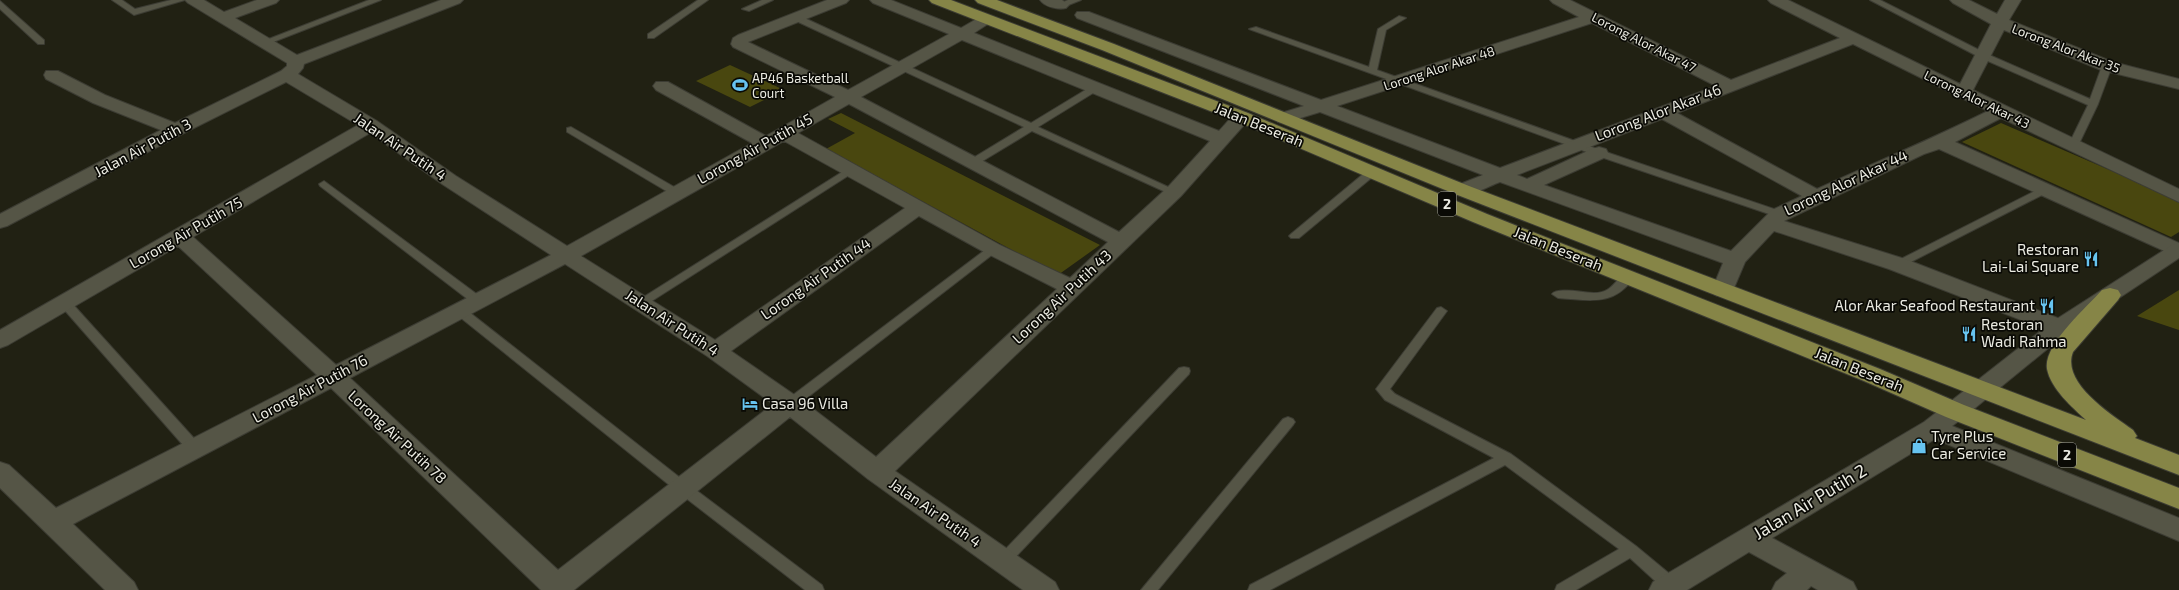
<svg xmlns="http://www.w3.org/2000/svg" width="2179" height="590" font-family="'Exo 2',sans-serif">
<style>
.green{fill:#49470f}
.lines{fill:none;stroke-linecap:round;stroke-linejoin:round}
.service-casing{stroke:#3c3c33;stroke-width:2}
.minor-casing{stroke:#3c3c33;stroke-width:2}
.tertiary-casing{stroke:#3c3c33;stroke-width:2}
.trunk-casing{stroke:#3c3c33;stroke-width:2}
.service{fill:#555546;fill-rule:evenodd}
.minor{fill:#555546;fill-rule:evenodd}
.tertiary{fill:#555546;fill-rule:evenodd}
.trunk{fill:#868547;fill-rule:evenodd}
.labels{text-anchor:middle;stroke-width:3.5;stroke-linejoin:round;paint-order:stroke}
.far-street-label{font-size:13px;fill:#ebebe2;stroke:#0a0a05}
.far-poi-label{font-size:13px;fill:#ebebe2;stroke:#0a0a05;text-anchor:start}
.shield{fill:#0a0a05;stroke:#a8a8a0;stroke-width:1}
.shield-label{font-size:14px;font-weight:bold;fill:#ebebe2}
.street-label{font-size:15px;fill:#ebebe2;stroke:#0a0a05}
.poi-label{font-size:15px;fill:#ebebe2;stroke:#0a0a05;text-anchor:start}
.near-street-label{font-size:18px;fill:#ebebe2;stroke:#0a0a05}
</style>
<rect width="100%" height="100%" fill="#212113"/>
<g class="green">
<polygon points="730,65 784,90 750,107 696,81"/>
<polygon points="841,113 1100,245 1058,275 826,149 855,133 828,119"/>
<polygon points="2001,123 2179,200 2179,232 2171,237 1962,142"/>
<polygon points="2179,290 2179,330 2137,316"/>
</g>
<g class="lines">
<defs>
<g id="service">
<polygon points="112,0 122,0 135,9 171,0 185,0 134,15"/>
<polygon points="369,0 381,0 268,44 265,45 261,42"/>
<polygon points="698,0 708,0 654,38 648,38 648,34"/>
<polygon points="762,0 773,0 749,11 742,9"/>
<polygon points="1068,0 1081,0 1061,8 1057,5"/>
<polygon points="1870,0 1880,0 1987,54 2090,99 2102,66 2107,63 2110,64 2112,66 2098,104 2077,148 2069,148 2068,146 2088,105 1981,58"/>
<polygon points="0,1 44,40 44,44 38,44 0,9"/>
<polygon points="794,16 800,16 1031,123 1092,86 1098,86 1098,90 1038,127 1179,192 1178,194 1170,194 1032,131 976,165 968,165 967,163 968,161 1024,127 794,20"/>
<polygon points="1399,16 1406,18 1386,30 1377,70 1603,151 1783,212 1784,214 1783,216 1775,216 1595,155 1249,29 1256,27 1369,67 1378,29"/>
<polygon points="571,127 681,191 682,193 677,196 673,195 567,132 567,128"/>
<polygon points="850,167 855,170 854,172 644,306 640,307 634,303"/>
<polygon points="1372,169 1376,170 1377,172 1376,174 1299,238 1291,238 1289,236 1291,234 1368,170"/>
<polygon points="324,181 482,298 484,301 482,304 474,304 320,186 319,184"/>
<polygon points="2050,187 2054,188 2055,190 2054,192 2044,194 1901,267 1897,268 1891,264 2037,190"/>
<polygon points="993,246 997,247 999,249 997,251 795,407 785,407 783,404 785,401 989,247"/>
<path d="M 1628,273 L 1634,277 C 1614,307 1590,300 1558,298 L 1552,294 C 1557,287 1585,293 1594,293 C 1614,293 1615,277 1628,273 Z"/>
<polygon points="65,299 69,300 200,445 202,449 200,453 190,453 61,306 59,303"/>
<polygon points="460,307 464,308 688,484 822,585 824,590 805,590 678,492 456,314 454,311"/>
<polygon points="1441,307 1447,311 1390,389 1395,394 1511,454 1636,546 1677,580 1679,585 1677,590 1665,590 1630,558 1576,590 1555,590 1557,585 1619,549 1505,465 1270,590 1248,590 1250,585 1494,458 1385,400 1376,389 1437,308"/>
<polygon points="1184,367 1189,368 1190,371 1189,374 1008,565 1003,567 998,565 995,561 998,557 1179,368"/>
<polygon points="1288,417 1293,419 1295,422 1293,425 1158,590 1141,590 1283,419"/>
</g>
<g id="minor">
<path d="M 185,0 L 204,0 L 224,12 L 257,0 L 279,0 L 276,3 L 235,18 L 297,55 L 441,0 L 463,0 L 460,3 L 304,64 L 303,68 L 298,74 L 377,121 L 456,176 L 567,246 L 752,143 L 656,90 L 653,86 L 656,82 L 668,82 L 766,136 L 835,97 L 733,47 L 731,44 L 733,38 L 738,35 L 827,0 L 849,0 L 846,3 L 748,42 L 848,90 L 949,34 L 873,3 L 870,0 L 891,0 L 961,28 L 980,17 L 992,17 L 994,20 L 974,33 L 1219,131 C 1228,122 1234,110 1248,113 L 1251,117 L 1181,196 L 895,471 L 1055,582 L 1059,590 L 1023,590 L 868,479 L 790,417 L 574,590 L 541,590 L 331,388 L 73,524 L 134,582 L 138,590 L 105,590 L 0,488 L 0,462 L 9,465 L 56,508 L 317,375 L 178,246 L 8,345 L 0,348 L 0,330 L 358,125 L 286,82 L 182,134 L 7,226 L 0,228 L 0,214 L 161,130 L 93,103 L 46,79 L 44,75 L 46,71 L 58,71 L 105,95 L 175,123 L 281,71 L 287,66 L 287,63 L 188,3 ZM 962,40 L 1210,141 L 1167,188 L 1119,232 L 861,97 ZM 849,104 L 1108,242 L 1070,278 L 1000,245 L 798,133 ZM 370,133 L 442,184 L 551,255 L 336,365 L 193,237 ZM 784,141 L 905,208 L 715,340 L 581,256 ZM 919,216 L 986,253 L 1057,289 L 876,457 L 799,398 L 731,351 ZM 565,264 L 707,356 L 773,404 L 558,570 L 350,378 Z"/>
<path d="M 1040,0 L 1062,0 L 1069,5 L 1066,8 C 1058,10 1045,7 1040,0 Z"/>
<path d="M 1550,0 L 1570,0 L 1731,80 L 1840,38 L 1771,3 L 1768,0 L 1788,0 L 1960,84 L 1991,24 L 1953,3 L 1950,0 L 1969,0 L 1997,14 L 2005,0 L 2021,0 L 2009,20 L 2113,62 L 2179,79 L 2179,89 L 2101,70 L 2004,30 L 1973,90 L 2179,189 L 2179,202 L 2001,118 L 1955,142 L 2179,243 L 2179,256 L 2171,254 L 1939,149 L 1924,154 L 1784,221 L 1905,259 L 2068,322 L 2071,327 L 2068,332 L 2060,334 L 2052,332 L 1889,269 L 1774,231 L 1745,262 L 1731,295 L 1723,297 L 1715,295 L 1712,290 L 1723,263 L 1500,182 C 1486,187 1470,198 1455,194 L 1452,190 L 1455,186 L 1483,175 L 1320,112 L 1284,123 L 1278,122 L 1275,118 L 1278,114 L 1304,106 L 1077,18 L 1075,15 L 1077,12 L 1089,12 L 1321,100 L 1579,17 L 1553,3 ZM 1592,23 L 1716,86 L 1500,168 L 1337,106 ZM 1853,44 L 1988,111 C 1932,139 1874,163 1817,189 L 1677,113 ZM 1662,119 L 1802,196 L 1772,210 L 1731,251 L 1544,185 L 1606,157 L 1608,153 L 1606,149 L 1599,147 L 1592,149 L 1527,179 L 1517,175 Z"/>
<polygon points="1955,402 1964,405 1967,411 1964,417 1952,426 2179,518 2179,541 1935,439 1772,538 1853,582 1857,590 1818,590 1811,586 1807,590 1772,590 1776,582 1787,573 1749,552 1687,590 1649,590 1653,582 1924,422 1946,405"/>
</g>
<polygon id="tertiary" points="2179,243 2179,258 2068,332 1964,417 1955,420 1946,417 1943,411 1946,405 2052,322 2172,245"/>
<g id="trunk">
<polygon points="929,0 951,0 1248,113 1487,214 1880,369 1964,405 2179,488 2179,509 1946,417 1864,381 1473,222 1236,121 932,3"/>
<path d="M 975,0 L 997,0 L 1114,44 L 1469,186 L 2086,420 C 2072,407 2051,389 2047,369 C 2043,345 2087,307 2102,290 L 2110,288 L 2118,290 L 2121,295 L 2118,300 L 2073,352 C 2061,383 2111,414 2133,430 L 2137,436 L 2135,438 L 2179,455 L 2179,475 L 1455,194 L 1102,50 L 978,3 Z"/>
</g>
</defs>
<use href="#service" class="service-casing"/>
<use href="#minor" class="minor-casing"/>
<use href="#tertiary" class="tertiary-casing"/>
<use href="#trunk" class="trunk-casing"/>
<use href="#service" class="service"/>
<use href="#minor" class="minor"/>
<use href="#tertiary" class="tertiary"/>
<use href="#trunk" class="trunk"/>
</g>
<defs>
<symbol id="stadium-bare" viewBox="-9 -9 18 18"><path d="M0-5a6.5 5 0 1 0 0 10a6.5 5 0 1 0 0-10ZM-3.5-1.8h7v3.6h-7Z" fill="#67c4f0" stroke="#0a0a05" stroke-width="2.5" paint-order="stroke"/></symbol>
<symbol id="restaurant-bare" viewBox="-9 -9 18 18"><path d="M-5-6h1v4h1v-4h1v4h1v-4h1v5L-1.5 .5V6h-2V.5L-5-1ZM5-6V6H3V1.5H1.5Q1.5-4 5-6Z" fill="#67c4f0" stroke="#0a0a05" stroke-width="2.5" paint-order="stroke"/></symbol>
<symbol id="hotel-bare" viewBox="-9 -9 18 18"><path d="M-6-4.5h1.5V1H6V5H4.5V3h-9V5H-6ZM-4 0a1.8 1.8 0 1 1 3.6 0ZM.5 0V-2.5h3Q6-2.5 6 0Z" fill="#67c4f0" stroke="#0a0a05" stroke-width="2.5" paint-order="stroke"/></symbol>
<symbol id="shop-bare" viewBox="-9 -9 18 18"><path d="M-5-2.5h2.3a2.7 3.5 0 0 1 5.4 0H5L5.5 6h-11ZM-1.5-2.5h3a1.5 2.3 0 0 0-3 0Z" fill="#67c4f0" stroke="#0a0a05" stroke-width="2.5" paint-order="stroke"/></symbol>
</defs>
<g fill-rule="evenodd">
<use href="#stadium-bare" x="729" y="74" width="22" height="22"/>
<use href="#restaurant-bare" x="2080" y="248" width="22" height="22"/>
<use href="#restaurant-bare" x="2036" y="295" width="22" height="22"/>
<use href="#restaurant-bare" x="1958" y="323" width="22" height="22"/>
<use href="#hotel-bare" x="739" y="393" width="22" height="22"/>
<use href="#shop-bare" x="1908" y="435" width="22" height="22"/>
</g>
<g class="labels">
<g class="far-street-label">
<text transform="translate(1644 42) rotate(27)" y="5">Lorong Alor Akar 47</text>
<text transform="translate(2066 48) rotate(21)" y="5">Lorong Alor Akar 35</text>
<text transform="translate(1439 68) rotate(-18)" y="5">Lorong Alor Akar 48</text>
<text transform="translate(1977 99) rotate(26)" y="5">Lorong Alor Akar 43</text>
</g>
<g class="far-poi-label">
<text x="752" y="83">AP46 Basketball<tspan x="752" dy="15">Court</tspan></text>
</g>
<g class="shield">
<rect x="1438" y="192" width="18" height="24" rx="3"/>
<rect x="2058" y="443" width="18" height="24" rx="3"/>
</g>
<g class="shield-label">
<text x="1447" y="209">2</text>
<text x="2067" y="460">2</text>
</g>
<g class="street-label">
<text transform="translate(1658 113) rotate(-21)" y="5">Lorong Alor Akar 46</text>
<text transform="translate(1259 125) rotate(22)" y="5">Jalan Beserah</text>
<text transform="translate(400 147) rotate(34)" y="5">Jalan Air Putih 4</text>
<text transform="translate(143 148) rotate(-28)" y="5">Jalan Air Putih 3</text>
<text transform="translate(755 149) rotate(-29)" y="5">Lorong Air Putih 45</text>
<text transform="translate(1846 183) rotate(-25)" y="5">Lorong Alor Akar 44</text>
<text transform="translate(186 233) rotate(-30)" y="5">Lorong Air Putih 75</text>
<text transform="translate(1558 249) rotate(22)" y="5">Jalan Beserah</text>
<text transform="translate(816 279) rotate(-35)" y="5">Lorong Air Putih 44</text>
<text transform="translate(1062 297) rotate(-43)" y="5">Lorong Air Putih 43</text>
<text transform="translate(672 323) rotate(33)" y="5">Jalan Air Putih 4</text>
<text transform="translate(1859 370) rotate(22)" y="5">Jalan Beserah</text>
<text transform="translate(310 389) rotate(-28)" y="5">Lorong Air Putih 76</text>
<text transform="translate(397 437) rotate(43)" y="5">Lorong Air Putih 78</text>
<text transform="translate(935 513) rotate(35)" y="5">Jalan Air Putih 4</text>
</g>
<g class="poi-label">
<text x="2079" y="255" text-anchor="end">Restoran<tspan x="2079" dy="17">Lai-Lai Square</tspan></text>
<text x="2035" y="311" text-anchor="end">Alor Akar Seafood Restaurant</text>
<text x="1981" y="330">Restoran<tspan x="1981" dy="17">Wadi Rahma</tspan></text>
<text x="762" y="409">Casa 96 Villa</text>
<text x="1931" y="442">Tyre Plus<tspan x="1931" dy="17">Car Service</tspan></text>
</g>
<g class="near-street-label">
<text transform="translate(1810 502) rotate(-31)" y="6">Jalan Air Putih 2</text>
</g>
</g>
</svg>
